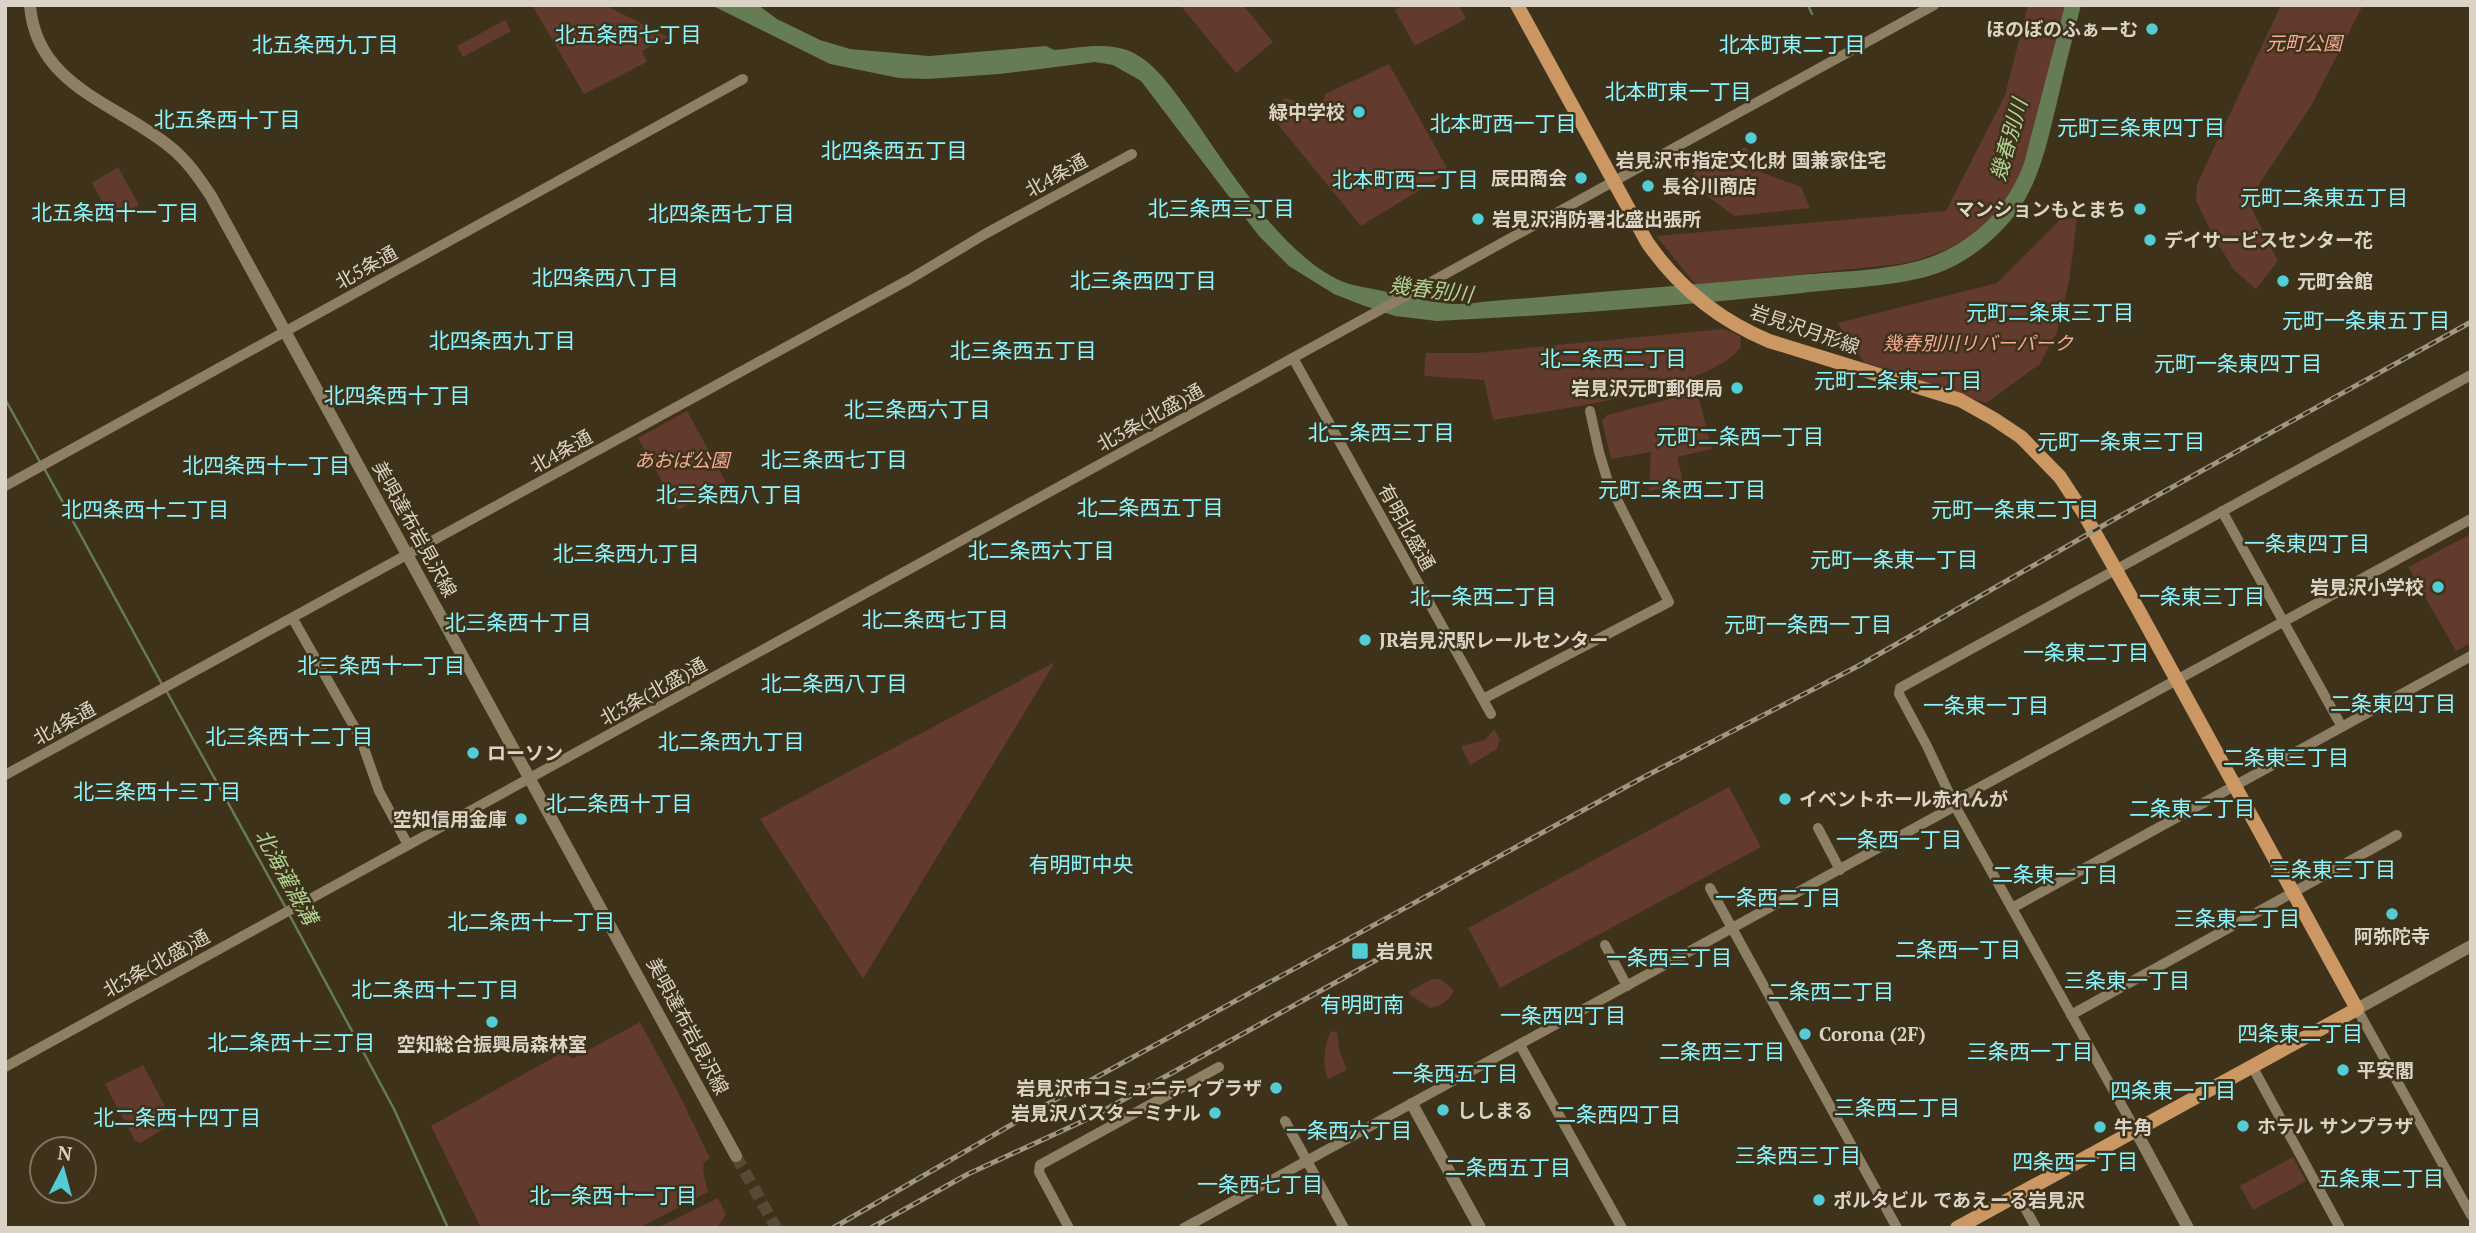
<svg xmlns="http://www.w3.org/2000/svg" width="2476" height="1233" font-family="'PT Serif','Noto Sans JP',serif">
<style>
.green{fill:#623a2e}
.water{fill:#667c55}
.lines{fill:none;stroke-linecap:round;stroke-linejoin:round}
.stream{stroke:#667c55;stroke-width:2.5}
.secondary-tunnel{stroke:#564a34;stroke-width:12;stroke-dasharray:12 6;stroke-linecap:butt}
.tertiary{stroke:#8d7f64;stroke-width:10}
.secondary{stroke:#8d7f64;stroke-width:12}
.primary{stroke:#cb9763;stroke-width:14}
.rail-casing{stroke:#9f9684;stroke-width:5}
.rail{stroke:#3e321a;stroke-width:2.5;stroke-dasharray:8;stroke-linecap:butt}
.poi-dot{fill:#52ccd5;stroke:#3e321a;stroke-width:2.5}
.labels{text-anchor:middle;stroke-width:5;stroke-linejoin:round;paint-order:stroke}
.poi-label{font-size:19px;font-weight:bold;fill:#dbd4c6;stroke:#3e321a;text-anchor:start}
.park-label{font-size:19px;font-style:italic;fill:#f5ab95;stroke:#3e321a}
.street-label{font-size:19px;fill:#dbd4c6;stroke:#3e321a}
.neighbourhood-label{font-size:21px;fill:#8af5fe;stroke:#3e321a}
.water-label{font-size:21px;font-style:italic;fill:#b0d393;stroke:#3e321a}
</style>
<rect width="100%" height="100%" fill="#3e321a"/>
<g class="green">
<polygon points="532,5 605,5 668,37 642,51 647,62 584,94"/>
<polygon points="1180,5 1243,5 1273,42 1236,73"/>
<polygon points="1404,5 1459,5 1466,19 1415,46 1395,10"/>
<path d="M 2028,5 L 2065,5 L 2024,163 C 2002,221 1961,252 1900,264 L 1696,285 L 1656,236 L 1946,211 L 2005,95 Z"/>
<polygon points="2281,5 2363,5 2311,106 2256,189 2252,209 2278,261 2256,289 2234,270 2212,234 2196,200 2197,184"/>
<polygon points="505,20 511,31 463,57 457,46"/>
<polygon points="1389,64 1447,168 1441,177 1361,226 1276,122 1284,98 1321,107 1325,94"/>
<polygon points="1746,147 1761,172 1801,187 1810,208 1734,216 1706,195 1703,195 1693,174 1703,163"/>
<polygon points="118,167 139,205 112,219 92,183"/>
<polygon points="2077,218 2069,282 2057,332 2040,364 1986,403 1864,362 1837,323 1997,283 2061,219"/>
<path d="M 1723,329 L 1740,336 L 1741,347 C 1707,392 1551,410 1493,420 L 1484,380 L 1424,376 L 1426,353 L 1476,353 Z"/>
<polygon points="1693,393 1698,395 1712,449 1677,457 1684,484 1649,491 1651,452 1611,459 1602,421 1607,415"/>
<polygon points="687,411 726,482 678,510 638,438"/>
<polygon points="2471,534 2471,643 2456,651 2408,567"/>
<polygon points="1055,662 863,979 760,819"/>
<polygon points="1494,729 1500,740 1497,749 1470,765 1461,746 1485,740"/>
<polygon points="1729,787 1761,847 1500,988 1468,928"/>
<path d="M 1432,979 L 1440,979 L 1454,990 C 1450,1000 1440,1007 1430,1008 L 1409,994 L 1410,991 Z"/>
<polygon points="640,1022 677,1090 710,1158 704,1162 703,1171 708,1192 639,1228 481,1228 431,1126 565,1051 572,1059"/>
<path d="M 1333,1031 L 1337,1032 L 1340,1053 L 1347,1070 L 1328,1079 C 1322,1063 1324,1048 1330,1033 Z"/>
<polygon points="143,1065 173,1121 172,1124 140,1143 135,1141 105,1084"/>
<polygon points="2293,1157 2306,1181 2253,1210 2240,1186"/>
<polygon points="718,1198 726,1214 717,1228 657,1228"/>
</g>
<path class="water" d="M 711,5 L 758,5 L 777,19 L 820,40 L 850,49 L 929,56 L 1046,46 L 1054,50 C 1076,48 1105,42 1127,50 C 1155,61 1173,90 1190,113 C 1227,166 1281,254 1341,281 C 1355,287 1372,288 1387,292 C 1419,299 1448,308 1481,302 C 1587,293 1693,285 1799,275 C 1843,271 1905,271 1945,251 C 1983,232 2009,203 2024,163 L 2065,5 L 2081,5 C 2073,36 2065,67 2058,98 C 2048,139 2040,182 2014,216 C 1994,241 1968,262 1938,273 C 1902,286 1842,288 1802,293 C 1681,306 1559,315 1437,321 L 1395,316 L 1362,305 L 1334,294 L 1289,266 L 1259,236 L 1141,81 L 1113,65 L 1095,62 L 999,74 L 928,79 L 899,78 L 830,64 Z"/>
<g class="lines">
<g class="stream">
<polyline points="1808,5 1812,14"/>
<polyline points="5,399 40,462"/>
<polyline points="44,468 163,686"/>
<polyline points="167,692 287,910"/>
<polyline points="290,916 394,1109 448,1228"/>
</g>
<polyline class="secondary-tunnel" points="736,1156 776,1228"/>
<g class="tertiary">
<polyline points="1293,358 1491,714"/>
<polyline points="5,486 743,79"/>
<polyline points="2222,511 2342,727"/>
<polyline points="293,619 360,737 379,791 408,845"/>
<polyline points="2184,676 2471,519"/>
<polyline points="1483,699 1669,602 1608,482 1599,452 1590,411"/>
<polyline points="5,775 910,279 985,234 1132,154"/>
<polyline points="1818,828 1840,870"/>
<polyline points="1710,888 1897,1228"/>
<polyline points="2012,908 2471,656"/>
<polyline points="1605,945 1627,986"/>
<polyline points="2357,1009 2471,1215"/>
<polyline points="2071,1015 2397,835"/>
<polyline points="1520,1045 1622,1228"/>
<polyline points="2252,1066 2340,1228"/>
<polyline points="5,1067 1934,5"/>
<polyline points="1285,1121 1344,1228"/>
<polyline points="2136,1131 1955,806 1927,746 1899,694 1900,688 2471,375"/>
<polyline points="2018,1195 2036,1228"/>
<polyline points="1069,1228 1039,1172 1040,1165 1219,1067"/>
<polyline points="1184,1228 1955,806 1962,797 2171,683"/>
</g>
<g class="secondary">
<path d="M 30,5 C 36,86 116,103 169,146 C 187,160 199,178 211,196 L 736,1156"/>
<polyline points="2357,1009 2471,946"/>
<polyline points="1412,1104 1480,1228"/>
<polyline points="2136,1131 2188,1228"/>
</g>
<path class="primary" d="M 1517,5 L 1647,242 C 1678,287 1719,320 1769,341 L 1960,400 L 1994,419 L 2021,437 L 2060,477 L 2083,512 L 2139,611 L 2357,1009 L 1957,1228"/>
<defs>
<g id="rail">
<polyline points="833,1228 1042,1107 1642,778 1860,665 2111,521 2471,322"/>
<polyline points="871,1228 968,1174 1092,1117 1378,959"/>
</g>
</defs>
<use href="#rail" class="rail-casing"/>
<use href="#rail" class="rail"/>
</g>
<g class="poi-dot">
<circle cx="2152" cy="29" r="7"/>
<circle cx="1359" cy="112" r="7"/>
<circle cx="1751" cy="138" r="7"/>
<circle cx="1581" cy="178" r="7"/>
<circle cx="1648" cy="186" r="7"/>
<circle cx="2140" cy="209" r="7"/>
<circle cx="1478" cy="219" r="7"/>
<circle cx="2150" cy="240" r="7"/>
<circle cx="2283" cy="281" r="7"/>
<circle cx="1737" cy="388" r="7"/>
<circle cx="2438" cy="587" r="7"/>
<circle cx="1365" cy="640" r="7"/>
<circle cx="473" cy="753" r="7"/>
<circle cx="1785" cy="799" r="7"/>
<circle cx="521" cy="819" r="7"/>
<circle cx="2392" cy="914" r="7"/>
<rect x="1351" y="942" width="18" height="18" rx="3.5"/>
<circle cx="492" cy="1022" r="7"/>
<circle cx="1805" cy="1034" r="7"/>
<circle cx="2343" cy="1070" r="7"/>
<circle cx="1276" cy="1088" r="7"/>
<circle cx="1443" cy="1110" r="7"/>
<circle cx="1215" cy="1113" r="7"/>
<circle cx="2243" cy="1126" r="7"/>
<circle cx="2100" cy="1127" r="7"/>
<circle cx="1819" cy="1200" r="7"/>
</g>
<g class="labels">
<g class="poi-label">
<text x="2138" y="36" text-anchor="end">ほのぼのふぁーむ</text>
<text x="1345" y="119" text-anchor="end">緑中学校</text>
<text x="1751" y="167" text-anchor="middle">岩見沢市指定文化財 国兼家住宅</text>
<text x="1567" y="185" text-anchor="end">辰田商会</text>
<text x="1662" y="193">長谷川商店</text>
<text x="2126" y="216" text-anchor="end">マンションもとまち</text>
<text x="1492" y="226">岩見沢消防署北盛出張所</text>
<text x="2164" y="247">デイサービスセンター花</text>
<text x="2297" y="288">元町会館</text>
<text x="1723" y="395" text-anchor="end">岩見沢元町郵便局</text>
<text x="2424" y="594" text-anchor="end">岩見沢小学校</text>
<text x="1379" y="647">JR岩見沢駅レールセンター</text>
<text x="487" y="760">ローソン</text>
<text x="1799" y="806">イベントホール赤れんが</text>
<text x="507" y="826" text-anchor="end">空知信用金庫</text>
<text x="2392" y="943" text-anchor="middle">阿弥陀寺</text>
<text x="1376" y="958">岩見沢</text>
<text x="1819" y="1041">Corona (2F)</text>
<text x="492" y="1051" text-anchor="middle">空知総合振興局森林室</text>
<text x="2357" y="1077">平安閣</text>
<text x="1262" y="1095" text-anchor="end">岩見沢市コミュニティプラザ</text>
<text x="1457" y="1117">ししまる</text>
<text x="1201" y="1120" text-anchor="end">岩見沢バスターミナル</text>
<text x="2257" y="1133">ホテル サンプラザ</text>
<text x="2114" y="1134">牛角</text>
<text x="1833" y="1207">ポルタビル であえーる岩見沢</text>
</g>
<g class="park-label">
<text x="2304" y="50">元町公園</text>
<text x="1978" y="350">幾春別川リバーパーク</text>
<text x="682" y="467">あおば公園</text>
</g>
<g class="street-label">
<text transform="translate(1056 175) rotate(-29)" y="7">北4条通</text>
<text transform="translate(366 267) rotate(-29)" y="7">北5条通</text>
<text transform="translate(1805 329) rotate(19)" y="7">岩見沢月形線</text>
<text transform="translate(1150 417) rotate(-29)" y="7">北3条(北盛)通</text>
<text transform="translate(561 451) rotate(-29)" y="7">北4条通</text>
<text transform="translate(1407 527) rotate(61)" y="7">有明北盛通</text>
<text transform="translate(415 529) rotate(61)" y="7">美唄達布岩見沢線</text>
<text transform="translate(653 691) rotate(-29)" y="7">北3条(北盛)通</text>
<text transform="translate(64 723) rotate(-29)" y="7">北4条通</text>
<text transform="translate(156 963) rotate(-29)" y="7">北3条(北盛)通</text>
<text transform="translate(688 1026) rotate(62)" y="7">美唄達布岩見沢線</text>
</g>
<g class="neighbourhood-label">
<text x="628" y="42">北五条西七丁目</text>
<text x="325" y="52">北五条西九丁目</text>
<text x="1792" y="52">北本町東二丁目</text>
<text x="1678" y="99">北本町東一丁目</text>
<text x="227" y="127">北五条西十丁目</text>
<text x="1503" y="131">北本町西一丁目</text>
<text x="2141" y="135">元町三条東四丁目</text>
<text x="894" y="158">北四条西五丁目</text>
<text x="1405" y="187">北本町西二丁目</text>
<text x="2324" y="205">元町二条東五丁目</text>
<text x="1221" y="216">北三条西三丁目</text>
<text x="115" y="220">北五条西十一丁目</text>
<text x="721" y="221">北四条西七丁目</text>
<text x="605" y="285">北四条西八丁目</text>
<text x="1143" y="288">北三条西四丁目</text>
<text x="2050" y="320">元町二条東三丁目</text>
<text x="2366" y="328">元町一条東五丁目</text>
<text x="502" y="348">北四条西九丁目</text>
<text x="1023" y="358">北三条西五丁目</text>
<text x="1613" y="366">北二条西二丁目</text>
<text x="2238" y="371">元町一条東四丁目</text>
<text x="1898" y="388">元町二条東二丁目</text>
<text x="397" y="403">北四条西十丁目</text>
<text x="917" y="417">北三条西六丁目</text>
<text x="1381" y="440">北二条西三丁目</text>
<text x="1740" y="444">元町二条西一丁目</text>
<text x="2121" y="449">元町一条東三丁目</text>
<text x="834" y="467">北三条西七丁目</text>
<text x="266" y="473">北四条西十一丁目</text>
<text x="1682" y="497">元町二条西二丁目</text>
<text x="729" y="502">北三条西八丁目</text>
<text x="1150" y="515">北二条西五丁目</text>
<text x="145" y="517">北四条西十二丁目</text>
<text x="2015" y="517">元町一条東二丁目</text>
<text x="2307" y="551">一条東四丁目</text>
<text x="1041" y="558">北二条西六丁目</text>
<text x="626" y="561">北三条西九丁目</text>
<text x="1894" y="567">元町一条東一丁目</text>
<text x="1483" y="604">北一条西二丁目</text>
<text x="2202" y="604">一条東三丁目</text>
<text x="935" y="627">北二条西七丁目</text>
<text x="518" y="630">北三条西十丁目</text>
<text x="1808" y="632">元町一条西一丁目</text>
<text x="2086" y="660">一条東二丁目</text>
<text x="381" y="673">北三条西十一丁目</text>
<text x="834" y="691">北二条西八丁目</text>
<text x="2393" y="711">二条東四丁目</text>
<text x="1986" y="713">一条東一丁目</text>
<text x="289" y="744">北三条西十二丁目</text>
<text x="731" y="749">北二条西九丁目</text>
<text x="2286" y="765">二条東三丁目</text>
<text x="157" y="799">北三条西十三丁目</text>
<text x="619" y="811">北二条西十丁目</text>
<text x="2192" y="816">二条東二丁目</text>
<text x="1899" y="847">一条西一丁目</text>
<text x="1081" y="872">有明町中央</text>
<text x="2333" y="877">三条東三丁目</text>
<text x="2055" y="882">二条東一丁目</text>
<text x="1778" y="905">一条西二丁目</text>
<text x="2237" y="926">三条東二丁目</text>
<text x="531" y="929">北二条西十一丁目</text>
<text x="1958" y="957">二条西一丁目</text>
<text x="1669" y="965">一条西三丁目</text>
<text x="2127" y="988">三条東一丁目</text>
<text x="435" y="997">北二条西十二丁目</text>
<text x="1831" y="999">二条西二丁目</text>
<text x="1362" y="1012">有明町南</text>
<text x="1563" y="1023">一条西四丁目</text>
<text x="2300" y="1041">四条東二丁目</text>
<text x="291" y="1050">北二条西十三丁目</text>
<text x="1722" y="1059">二条西三丁目</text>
<text x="2030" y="1059">三条西一丁目</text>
<text x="1455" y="1081">一条西五丁目</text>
<text x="2173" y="1098">四条東一丁目</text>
<text x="1897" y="1115">三条西二丁目</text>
<text x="1618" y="1122">二条西四丁目</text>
<text x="177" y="1125">北二条西十四丁目</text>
<text x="1349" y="1138">一条西六丁目</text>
<text x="1798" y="1163">三条西三丁目</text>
<text x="2075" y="1169">四条西一丁目</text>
<text x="1508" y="1175">二条西五丁目</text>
<text x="2381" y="1186">五条東二丁目</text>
<text x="1260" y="1192">一条西七丁目</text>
<text x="613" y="1203">北一条西十一丁目</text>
</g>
<g class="water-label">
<text transform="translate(2009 140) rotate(-74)" y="7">幾春別川</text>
<text transform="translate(1431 290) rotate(7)" y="7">幾春別川</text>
<text transform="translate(286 877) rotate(61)" y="7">北海灌漑溝</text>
</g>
</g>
<rect width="2476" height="1233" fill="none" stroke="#dbd4c6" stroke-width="14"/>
<g transform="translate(63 1170) rotate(6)"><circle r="33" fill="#3e321a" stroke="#7d735f" stroke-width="2"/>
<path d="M0-5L12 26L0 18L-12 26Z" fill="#52ccd5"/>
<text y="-10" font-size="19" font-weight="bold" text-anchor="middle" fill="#dbd4c6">N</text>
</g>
</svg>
